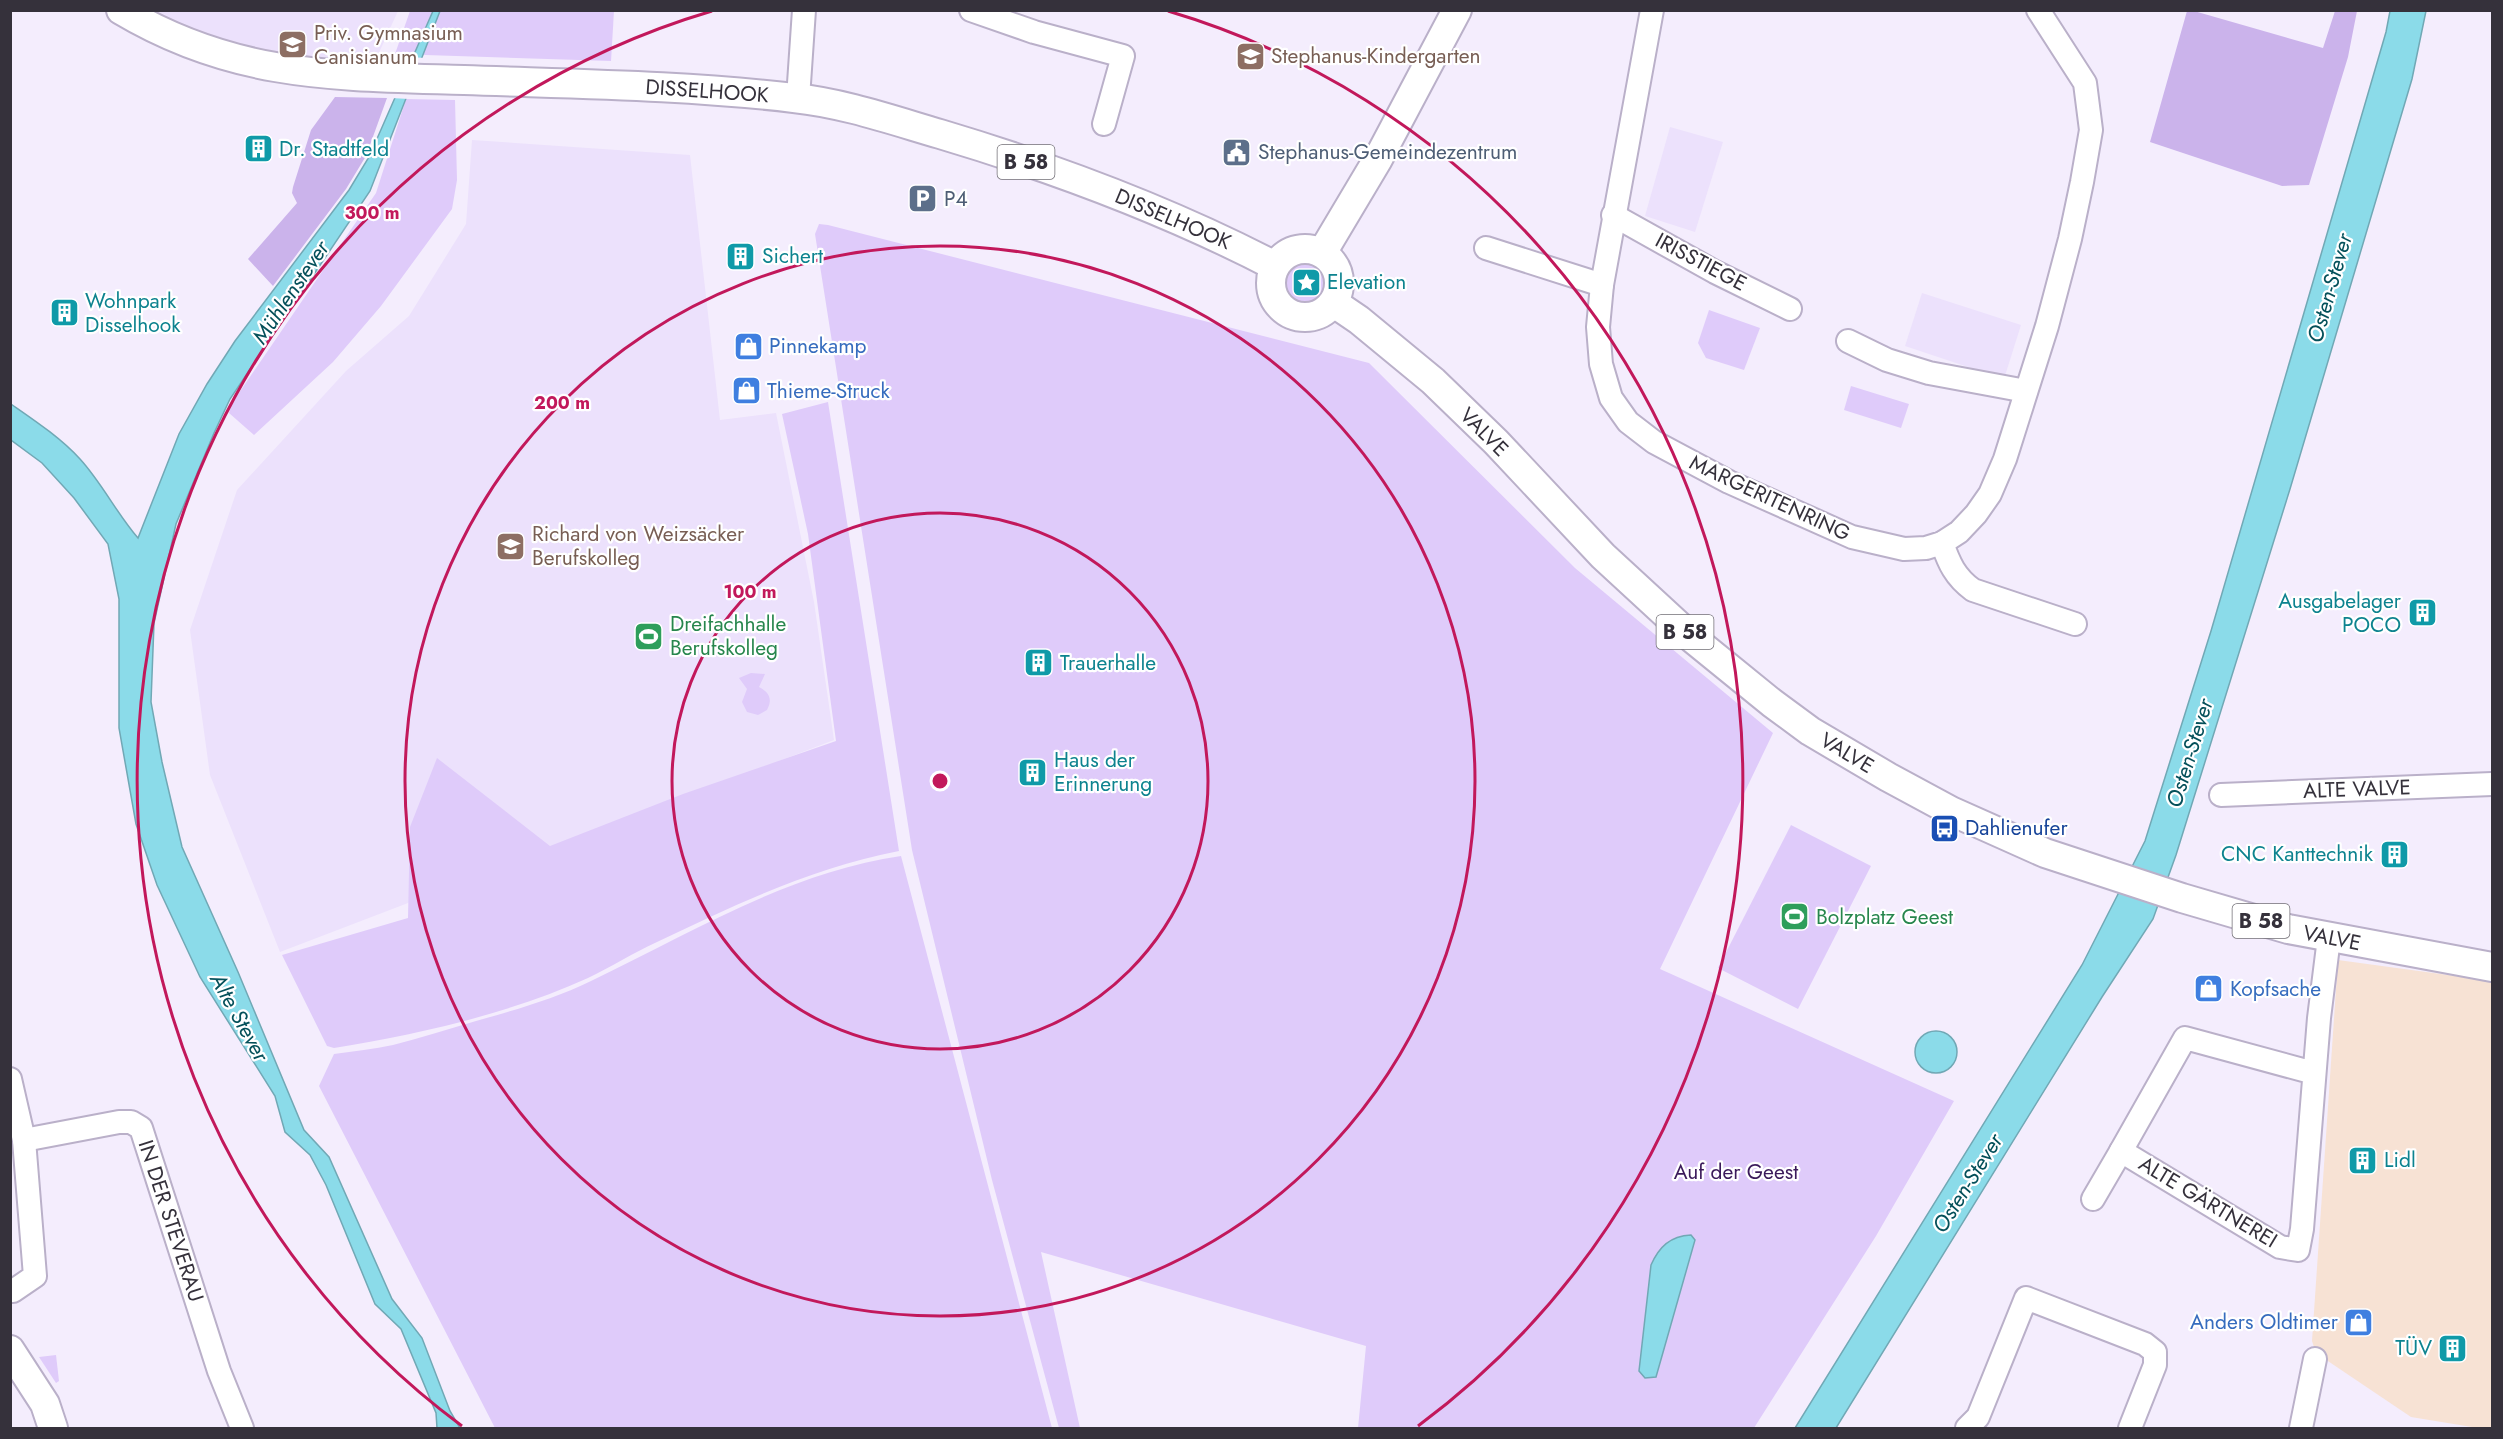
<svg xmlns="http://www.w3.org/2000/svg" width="2503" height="1439" font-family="Jost,sans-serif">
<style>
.commercial{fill:#f7e2d4}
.built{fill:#ece1fc}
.green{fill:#dfcbfa}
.forest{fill:#cbb3eb}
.water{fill:#8bdbe9;stroke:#71a8b5;stroke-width:1.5}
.pier{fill:#f4edfd}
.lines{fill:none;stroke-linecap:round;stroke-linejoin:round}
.minor-casing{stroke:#bab0c9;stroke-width:26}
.major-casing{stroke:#bab0c9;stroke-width:32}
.minor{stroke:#fff;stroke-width:22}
.major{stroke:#fff;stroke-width:28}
.ring{fill:none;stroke:#c2185b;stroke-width:3}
.labels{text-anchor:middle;stroke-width:4.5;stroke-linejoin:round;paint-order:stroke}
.shield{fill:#fff;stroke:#726f76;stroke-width:1.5}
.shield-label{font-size:20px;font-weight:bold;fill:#35313b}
.education-label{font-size:21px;fill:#785e54;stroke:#fff;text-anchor:start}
.street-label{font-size:21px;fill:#35313b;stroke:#fff}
.culture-label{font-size:21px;fill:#0d838f;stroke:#fff;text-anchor:start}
.service-label{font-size:21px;fill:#4e5e75;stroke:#fff;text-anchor:start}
.shop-label{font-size:21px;fill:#366cbe;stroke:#fff;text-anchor:start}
.leisure-label{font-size:21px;fill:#27864d;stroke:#fff;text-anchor:start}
.transit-label{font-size:21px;fill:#164399;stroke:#fff;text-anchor:start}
.park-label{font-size:21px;fill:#3b1a5b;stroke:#fff}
.water-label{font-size:22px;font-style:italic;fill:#04505a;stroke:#fff}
.centre{fill:#c2185b;stroke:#fff;stroke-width:3}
.ring-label{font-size:18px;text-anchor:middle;font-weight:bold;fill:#c2185b;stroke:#fff;stroke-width:4.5;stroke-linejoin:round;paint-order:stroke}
</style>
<rect width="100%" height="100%" fill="#f4edfd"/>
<polygon class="commercial" points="2338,960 2492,981 2492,1428 2478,1428 2411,1417 2316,1353 2312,1341"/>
<g class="built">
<polygon points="138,11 398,11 372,68 260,61"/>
<polygon points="1670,127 1723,142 1695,232 1645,216"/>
<polygon points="472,140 690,155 720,420 776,413 814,602 834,740 280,952 210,775 190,630 237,490 346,371 409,316 466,224"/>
<polygon points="1922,293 2021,325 2004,379 1905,346"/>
</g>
<g class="green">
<polygon points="410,11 614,11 611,61 395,54"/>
<polygon points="406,99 455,100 457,180 452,209 381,306 333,362 254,435 229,413 232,403 376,193"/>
<polygon points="819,224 828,225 1369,363 1575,568 1773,733 1660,969 1954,1101 1876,1236 1754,1428 1358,1428 1366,1346 1041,1252 1080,1428 1059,1428 992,1180 912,850 815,234"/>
<circle cx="1305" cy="283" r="22"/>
<polygon points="1709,310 1760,328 1744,370 1706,358 1698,343"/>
<polygon points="1851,386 1909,404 1901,428 1844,410"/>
<path d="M 828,402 L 899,851 C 814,867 735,905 657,942 C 633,953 611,967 588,978 C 511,1013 417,1035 334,1048 L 327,1046 L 282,955 L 408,918 L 410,827 L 437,758 L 550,846 L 683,794 L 836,741 L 808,534 L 782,414 Z"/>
<path d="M 751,673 L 765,674 L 759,687 C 769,692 773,699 767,710 L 758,715 L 747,712 L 742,702 L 747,689 L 739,678 Z"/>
<polygon points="1791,825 1871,866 1798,1009 1718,968"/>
<path d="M 901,856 L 1052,1428 L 495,1428 L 319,1086 L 334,1054 C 354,1051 374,1049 393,1045 C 420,1038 448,1029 476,1021 C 515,1010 554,999 591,981 C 691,933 790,872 901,856 Z"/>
<polygon points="56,1355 59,1381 56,1383 39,1357"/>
</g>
<g class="forest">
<polygon points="2187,11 2194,11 2323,48 2335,11 2357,11 2348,57 2309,185 2282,186 2150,142"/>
<polygon points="335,97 387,98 366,156 346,189 273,286 248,259 297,203 292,193 293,187 311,130"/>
</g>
<g class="water">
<path d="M 433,11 L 440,11 L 370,191 L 230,399 L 214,433 L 176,524 L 154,623 L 151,702 L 162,762 L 182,847 L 238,972 L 304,1130 L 329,1157 L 392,1299 L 422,1338 L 450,1411 L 460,1428 L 437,1428 L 436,1413 L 401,1329 L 375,1304 L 326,1185 L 310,1155 L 285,1132 L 275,1096 L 200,977 L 157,885 L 136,824 L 119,728 L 119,599 L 108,544 L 74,498 L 42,463 L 11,440 L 11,404 C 34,420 61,438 80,459 C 102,483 117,514 138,538 L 179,434 L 207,384 L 235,341 L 349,190 L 369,157 Z"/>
<polygon points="2390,11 2426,11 2412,79 2290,489 2176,855 2153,919 2102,997 1836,1428 1795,1428 2082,965 2145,841 2211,631 2386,32"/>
<circle cx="1936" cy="1052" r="21"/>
<path d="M 1691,1235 L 1695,1240 L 1656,1377 L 1645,1378 L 1639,1371 L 1651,1265 C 1659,1247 1670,1236 1691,1235 Z"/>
</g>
<polygon class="pier" points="410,57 425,58 409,99 391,98"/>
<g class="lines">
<defs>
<g id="minor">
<polyline points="971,10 1034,32 1123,56 1104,124"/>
<polyline points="1652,10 1602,285 1598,327 1601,364 1611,398 1628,422 1654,442 1729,482 1852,537 1904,549 1926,548 1942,543 1959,532 1976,514 1990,494 2005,459 2047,326 2070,239 2082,182 2091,130 2085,83 2038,10"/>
<polyline points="798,98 804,10"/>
<polyline points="1613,215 1715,272 1790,309"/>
<polyline points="1486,248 1602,285"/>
<polyline points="1848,341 1887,360 1929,373 2026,391"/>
<path d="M 1942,543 C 1949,563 1955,577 1973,590 L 2075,624"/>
<polyline points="2221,795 2492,784"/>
<polyline points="2314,1073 2185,1038 2121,1151 2280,1247 2298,1250 2302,1229 2319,1018 2329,938"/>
<polyline points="10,1079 24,1140 35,1276 13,1291"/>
<polyline points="24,1140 119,1122 131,1122 141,1128 219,1371 242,1428"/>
<polyline points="2093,1199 2121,1151"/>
<polyline points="1967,1428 1978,1417 2026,1298 2145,1344 2155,1352 2155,1365 2130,1428"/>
<polyline points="2301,1428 2315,1359"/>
</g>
<g id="major">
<path d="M 121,10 C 235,78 336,76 464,80 C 574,84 684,85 794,98 C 843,103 892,120 940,134 C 1054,168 1169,211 1275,266"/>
<circle cx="1305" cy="283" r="34"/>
<polyline points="1322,253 1378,159 1457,10"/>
<polyline points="1334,303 1359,320 1433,381 1496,442 1603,556 1692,638 1772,703 1810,731 1888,777 1951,811 2045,853 2182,898 2288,929 2492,967"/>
<polyline points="10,1350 45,1404 53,1428"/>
</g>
</defs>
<use href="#minor" class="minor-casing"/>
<use href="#major" class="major-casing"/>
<use href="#minor" class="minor"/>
<use href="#major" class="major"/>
</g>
<g class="ring">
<circle cx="940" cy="781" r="268"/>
<circle cx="940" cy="781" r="535"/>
<path d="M462 1426A803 803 0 0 1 712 11M1168 11A803 803 0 0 1 1418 1426"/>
</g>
<defs>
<symbol id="school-square" viewBox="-11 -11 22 22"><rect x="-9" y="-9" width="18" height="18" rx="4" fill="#8d6e63" stroke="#fff"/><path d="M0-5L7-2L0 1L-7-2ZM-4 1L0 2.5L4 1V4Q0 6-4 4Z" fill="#fff"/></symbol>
<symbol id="building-square" viewBox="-11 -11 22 22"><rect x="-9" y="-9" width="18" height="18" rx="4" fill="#0f9aa8" stroke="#fff"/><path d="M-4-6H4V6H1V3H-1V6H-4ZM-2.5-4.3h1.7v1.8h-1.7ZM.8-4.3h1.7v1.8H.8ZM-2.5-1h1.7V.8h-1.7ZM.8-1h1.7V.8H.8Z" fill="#fff"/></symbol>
<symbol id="civic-square" viewBox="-11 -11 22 22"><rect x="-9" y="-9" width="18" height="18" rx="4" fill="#5c6f8a" stroke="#fff"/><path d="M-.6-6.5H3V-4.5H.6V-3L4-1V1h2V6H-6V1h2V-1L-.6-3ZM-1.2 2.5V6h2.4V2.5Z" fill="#fff"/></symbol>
<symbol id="parking-square" viewBox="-11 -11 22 22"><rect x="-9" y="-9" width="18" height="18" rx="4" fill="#5c6f8a" stroke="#fff"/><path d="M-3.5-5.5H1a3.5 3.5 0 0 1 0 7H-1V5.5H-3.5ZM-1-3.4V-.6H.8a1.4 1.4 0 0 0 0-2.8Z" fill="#fff"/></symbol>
<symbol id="sight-square" viewBox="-11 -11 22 22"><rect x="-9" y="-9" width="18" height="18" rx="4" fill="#0f9aa8" stroke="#fff"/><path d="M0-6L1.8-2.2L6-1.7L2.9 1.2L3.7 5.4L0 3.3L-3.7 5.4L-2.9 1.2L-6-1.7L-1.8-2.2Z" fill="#fff"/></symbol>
<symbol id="shop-square" viewBox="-11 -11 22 22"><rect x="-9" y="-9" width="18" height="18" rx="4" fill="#3f7fe0" stroke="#fff"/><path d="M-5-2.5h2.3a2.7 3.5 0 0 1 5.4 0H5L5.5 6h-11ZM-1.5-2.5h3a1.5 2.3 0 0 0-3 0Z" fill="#fff"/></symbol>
<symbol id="stadium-square" viewBox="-11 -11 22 22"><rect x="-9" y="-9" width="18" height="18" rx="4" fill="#2e9e5b" stroke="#fff"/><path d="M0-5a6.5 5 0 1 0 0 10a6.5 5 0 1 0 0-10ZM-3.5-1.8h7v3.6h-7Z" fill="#fff"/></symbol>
<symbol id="bus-square" viewBox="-11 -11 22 22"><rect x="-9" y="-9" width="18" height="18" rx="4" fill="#1a4fb4" stroke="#fff"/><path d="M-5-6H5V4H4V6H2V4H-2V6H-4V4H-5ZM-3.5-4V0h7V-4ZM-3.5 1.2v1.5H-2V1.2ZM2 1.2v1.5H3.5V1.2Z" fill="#fff"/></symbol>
</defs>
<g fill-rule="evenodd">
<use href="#school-square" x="276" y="28" width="33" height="33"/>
<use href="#school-square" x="1234" y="40" width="33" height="33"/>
<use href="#building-square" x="242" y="132" width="33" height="33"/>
<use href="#civic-square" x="1220" y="136" width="33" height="33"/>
<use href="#parking-square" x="906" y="182" width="33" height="33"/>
<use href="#building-square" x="724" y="240" width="33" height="33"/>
<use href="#sight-square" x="1290" y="266" width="33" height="33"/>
<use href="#building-square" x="48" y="296" width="33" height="33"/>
<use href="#shop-square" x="732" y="330" width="33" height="33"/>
<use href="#shop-square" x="730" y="374" width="33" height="33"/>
<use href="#school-square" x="494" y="530" width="33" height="33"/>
<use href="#building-square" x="2406" y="596" width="33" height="33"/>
<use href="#stadium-square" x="632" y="620" width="33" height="33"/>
<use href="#building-square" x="1022" y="646" width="33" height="33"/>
<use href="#building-square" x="1016" y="756" width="33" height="33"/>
<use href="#bus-square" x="1928" y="812" width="33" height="33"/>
<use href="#building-square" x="2378" y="838" width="33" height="33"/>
<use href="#stadium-square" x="1778" y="900" width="33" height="33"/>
<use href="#shop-square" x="2192" y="972" width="33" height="33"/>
<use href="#building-square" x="2346" y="1144" width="33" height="33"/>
<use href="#shop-square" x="2342" y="1306" width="33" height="33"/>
<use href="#building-square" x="2436" y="1332" width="33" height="33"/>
</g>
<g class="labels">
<g class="shield">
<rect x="997.5" y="145" width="57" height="34" rx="4.5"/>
<rect x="1656.5" y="615" width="57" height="34" rx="4.5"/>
<rect x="2232.5" y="904" width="57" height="34" rx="4.5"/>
</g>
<g class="shield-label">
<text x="1026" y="169">B 58</text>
<text x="1685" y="639">B 58</text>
<text x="2261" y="928">B 58</text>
</g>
<g class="education-label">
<text x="314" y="40">Priv. Gymnasium<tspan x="314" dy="24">Canisianum</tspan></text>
<text x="1271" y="63">Stephanus-Kindergarten</text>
<text x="532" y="541">Richard von Weizsäcker<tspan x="532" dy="24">Berufskolleg</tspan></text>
</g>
<g class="street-label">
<text transform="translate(707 91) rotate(4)" y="7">DISSELHOOK</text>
<text transform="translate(1173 219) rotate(23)" y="7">DISSELHOOK</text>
<text transform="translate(1701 262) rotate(28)" y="7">IRISSTIEGE</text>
<text transform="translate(1484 432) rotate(45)" y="7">VALVE</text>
<text transform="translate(1770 498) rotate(25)" y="7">MARGERITENRING</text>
<text transform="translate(1847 753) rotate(31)" y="7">VALVE</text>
<text transform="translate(2357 789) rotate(-2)" y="7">ALTE VALVE</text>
<text transform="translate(2332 938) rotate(11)" y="7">VALVE</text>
<text transform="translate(2208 1202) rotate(31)" y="7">ALTE GÄRTNEREI</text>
<text transform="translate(171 1221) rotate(72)" y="7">IN DER STEVERAU</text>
</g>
<g class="culture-label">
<text x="279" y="156">Dr. Stadtfeld</text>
<text x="762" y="263">Sichert</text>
<text x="1327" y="289">Elevation</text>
<text x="85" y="308">Wohnpark<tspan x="85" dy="24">Disselhook</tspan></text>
<text x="2401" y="608" text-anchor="end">Ausgabelager<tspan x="2401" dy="24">POCO</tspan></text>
<text x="1060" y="670">Trauerhalle</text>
<text x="1054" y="767">Haus der<tspan x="1054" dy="24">Erinnerung</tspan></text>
<text x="2373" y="861" text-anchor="end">CNC Kanttechnik</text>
<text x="2384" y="1167">Lidl</text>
<text x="2432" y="1355" text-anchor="end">TÜV</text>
</g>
<g class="service-label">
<text x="1258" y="159">Stephanus-Gemeindezentrum</text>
<text x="944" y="206">P4</text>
</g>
<g class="shop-label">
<text x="769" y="353">Pinnekamp</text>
<text x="767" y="398">Thieme-Struck</text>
<text x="2230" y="996">Kopfsache</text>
<text x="2338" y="1329" text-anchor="end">Anders Oldtimer</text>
</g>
<g class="leisure-label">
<text x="670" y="631">Dreifachhalle<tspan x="670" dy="24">Berufskolleg</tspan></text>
<text x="1816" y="924">Bolzplatz Geest</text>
</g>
<g class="transit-label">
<text x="1965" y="835">Dahlienufer</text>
</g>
<g class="park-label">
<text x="1736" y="1179">Auf der Geest</text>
</g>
<g class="water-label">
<text transform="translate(2329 288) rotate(-74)" y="8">Osten-Stever</text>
<text transform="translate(290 292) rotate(-56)" y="8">Mühlenstever</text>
<text transform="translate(2189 753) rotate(-73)" y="8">Osten-Stever</text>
<text transform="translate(240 1017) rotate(61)" y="8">Alte Stever</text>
<text transform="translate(1967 1183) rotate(-58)" y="8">Osten-Stever</text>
</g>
</g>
<circle cx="940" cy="781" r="9" class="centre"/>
<g class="ring-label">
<text x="372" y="219">300 m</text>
<text x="562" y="409">200 m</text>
<text x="750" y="598">100 m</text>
</g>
<rect width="2503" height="1439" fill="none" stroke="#35313b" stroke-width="24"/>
</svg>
